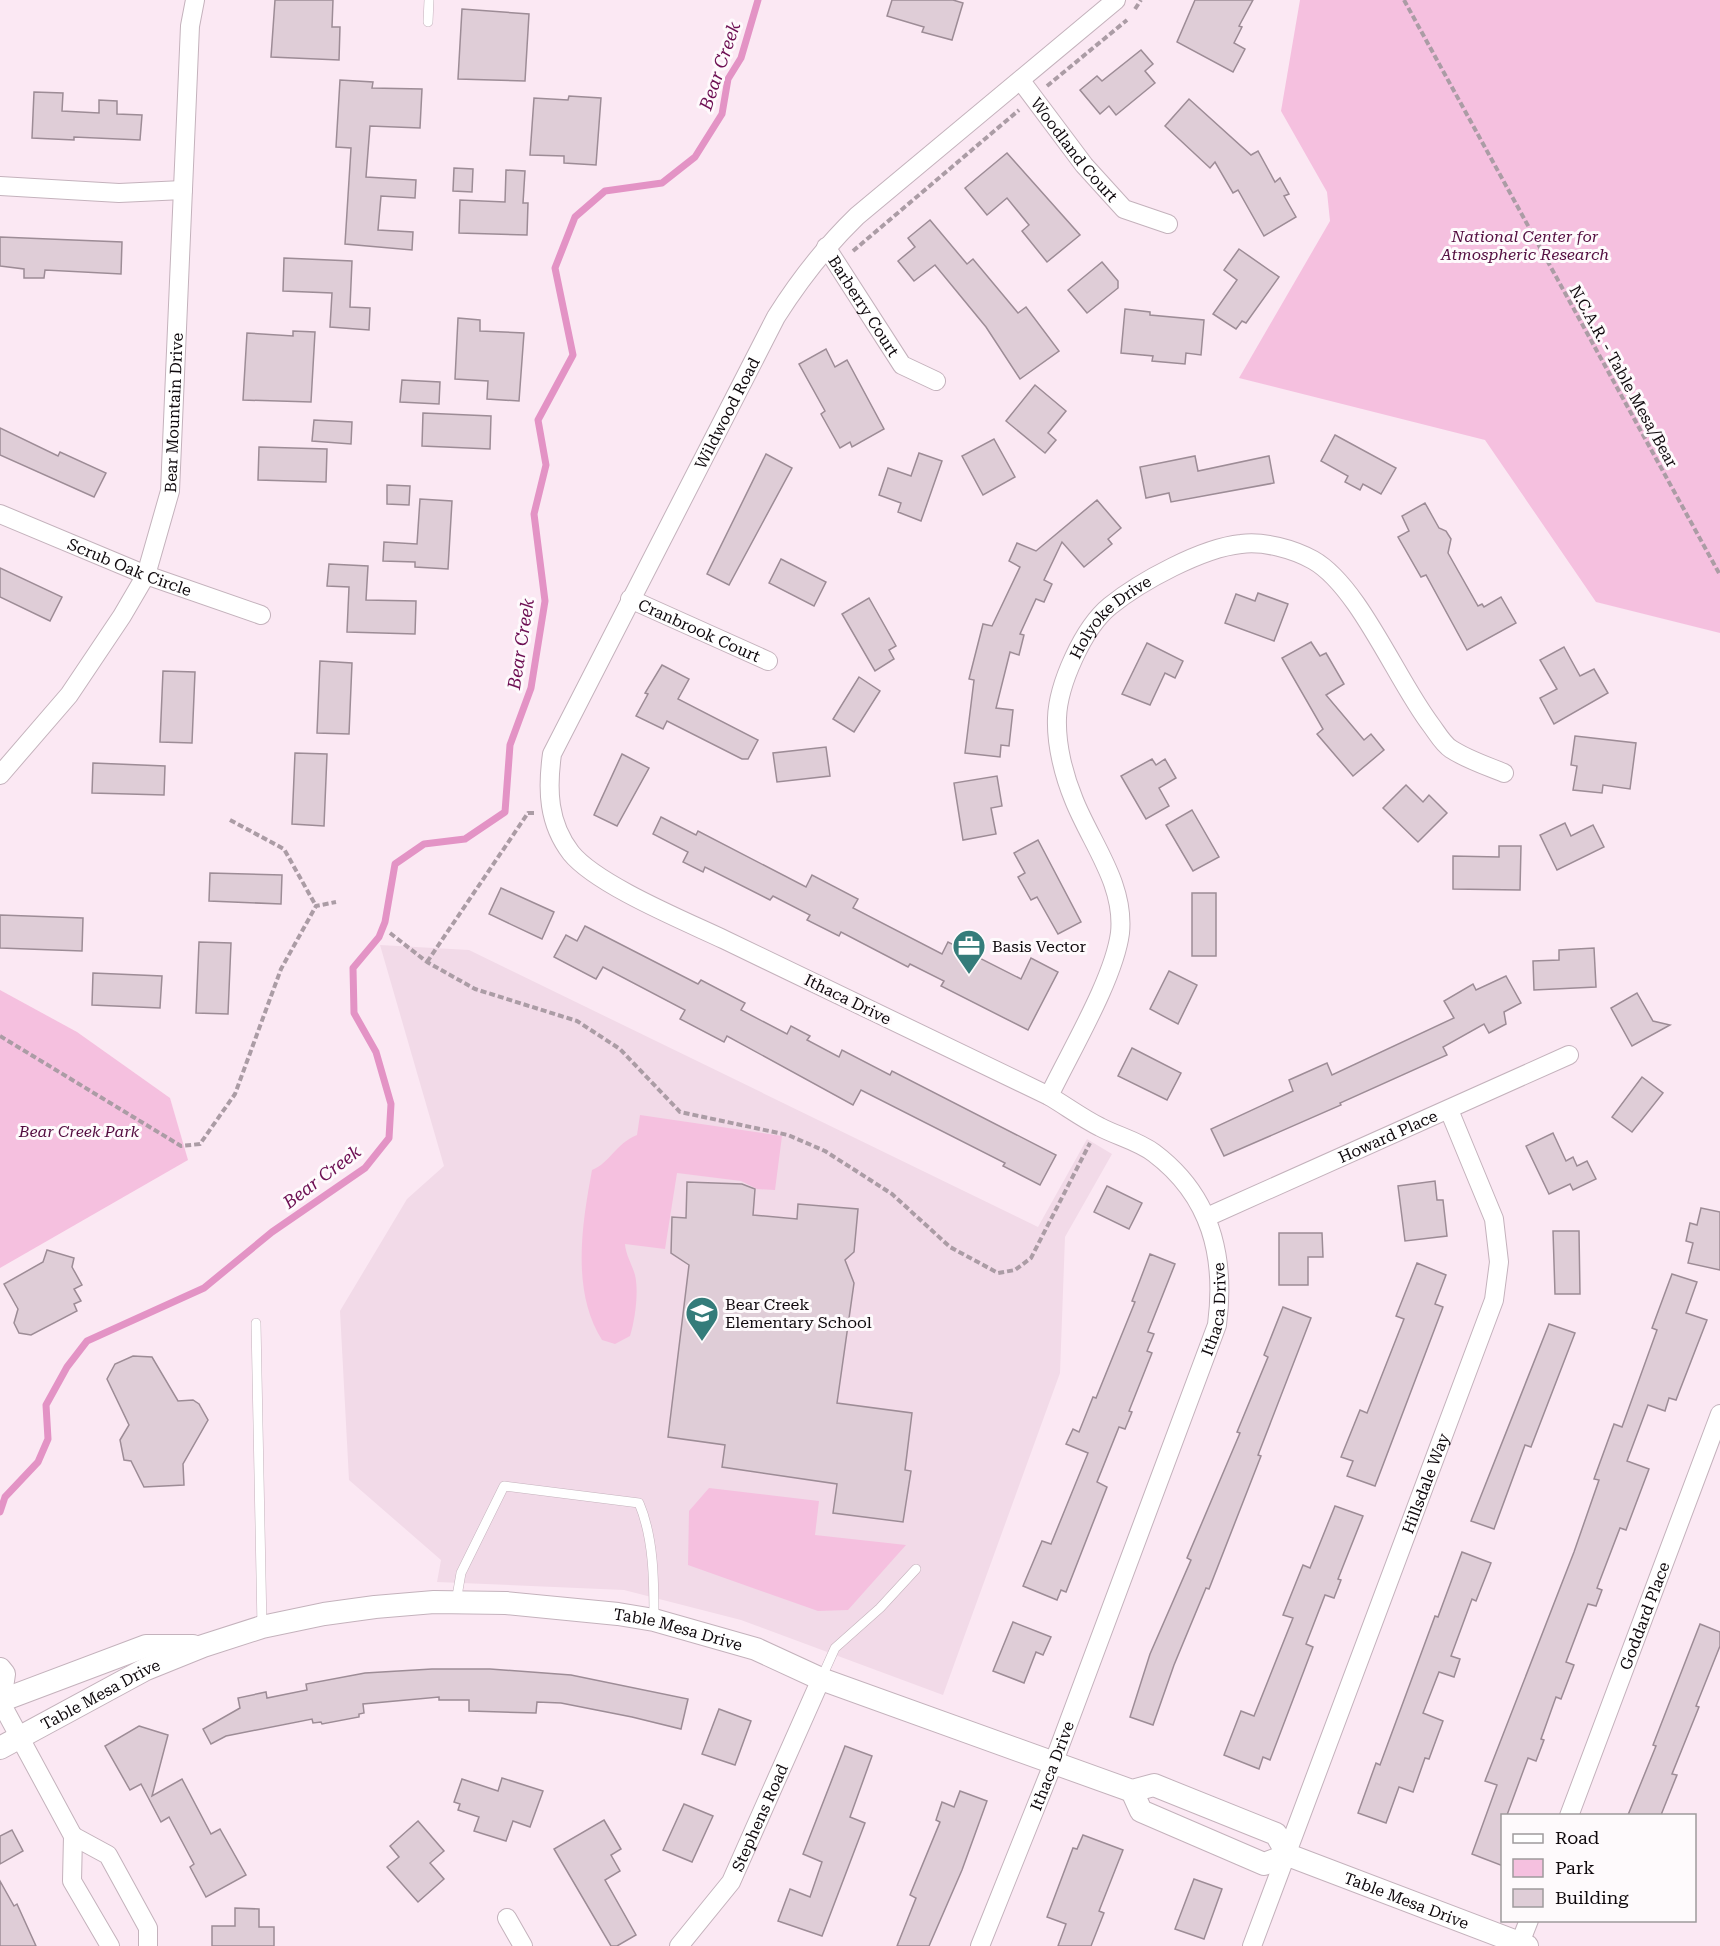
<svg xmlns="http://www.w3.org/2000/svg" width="1720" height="1946" font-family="'Roboto Serif',serif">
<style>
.built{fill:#f2dae8}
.green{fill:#f5c0df}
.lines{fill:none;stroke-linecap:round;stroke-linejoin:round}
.stream{stroke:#e393c5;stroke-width:7}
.building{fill:#dfcdd7;stroke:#9d8c96;stroke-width:1.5}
.service-casing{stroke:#c4b2bc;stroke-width:10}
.minor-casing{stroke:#c4b2bc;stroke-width:20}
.tertiary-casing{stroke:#c4b2bc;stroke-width:24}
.path{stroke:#ab9ca5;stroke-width:4;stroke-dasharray:6 3;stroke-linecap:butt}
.service{stroke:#fff;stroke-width:9}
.minor{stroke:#fff;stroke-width:18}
.tertiary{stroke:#fff;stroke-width:22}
.labels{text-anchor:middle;stroke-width:6;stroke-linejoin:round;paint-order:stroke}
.street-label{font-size:16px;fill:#0f090d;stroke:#fefafc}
.park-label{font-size:16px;font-style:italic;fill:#530d40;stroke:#fefafc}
.poi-label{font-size:16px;fill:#0f090d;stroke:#fefafc;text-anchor:start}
.water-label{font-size:18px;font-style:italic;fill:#6d0f53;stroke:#fefafc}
</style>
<rect width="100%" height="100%" fill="#fbe8f3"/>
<polygon class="built" points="380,945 469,950 1038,1227 1087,1139 1112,1154 1065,1237 1060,1373 943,1695 741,1620 624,1590 437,1582 441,1560 349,1480 340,1311 407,1199 444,1166"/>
<g class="green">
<polygon points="1300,0 1720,0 1720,633 1596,602 1485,440 1239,378 1330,221 1327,192 1281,111"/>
<polygon points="0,990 77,1032 170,1098 188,1160 0,1268"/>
<path d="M 640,1115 L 782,1136 L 775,1190 L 757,1189 L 741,1181 L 677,1173 L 665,1249 L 625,1244 C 626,1256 632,1264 635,1275 C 639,1292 635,1320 630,1336 L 615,1344 L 602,1340 C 571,1291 582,1224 592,1170 C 610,1163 615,1144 637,1135 Z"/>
<polygon points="709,1488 819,1501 815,1535 906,1545 848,1610 818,1611 688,1565 689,1511"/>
</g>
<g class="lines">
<polyline class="stream" points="0,1512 5,1497 38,1462 48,1439 46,1405 67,1367 87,1341 204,1288 272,1232 365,1168 389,1138 391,1104 376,1052 354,1013 353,968 379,937 385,922 395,864 424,844 465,839 505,812 510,745 531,688 545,601 534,514 546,465 538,420 573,355 555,268 575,217 605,191 662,183 695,157 722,114 728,79 741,58 758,0"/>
</g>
<g class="building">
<polygon points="275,0 333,0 332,27 340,27 339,60 271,57"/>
<polygon points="892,0 953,0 963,3 952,40 922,32 924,27 887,16"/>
<polygon points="1195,0 1253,0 1239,26 1242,27 1234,43 1245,49 1233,72 1177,42"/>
<polygon points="462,9 529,14 525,81 458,79"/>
<polygon points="1141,50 1153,64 1145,71 1155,83 1116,115 1109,106 1100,114 1080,90 1097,76 1102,81"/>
<polygon points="340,80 373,82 372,88 422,89 420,128 370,126 366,177 416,180 415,198 381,196 378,230 413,232 412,250 345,244 351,148 336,147"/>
<polygon points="34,92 63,93 62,111 99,113 99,100 117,101 117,114 142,115 140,140 74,137 74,140 32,138"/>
<polygon points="569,96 601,98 596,165 564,163 564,156 530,155 534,98 568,100"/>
<polygon points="1189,99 1251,155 1258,151 1275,182 1280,178 1289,194 1284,196 1296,217 1264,236 1238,190 1233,193 1215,162 1210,168 1165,126"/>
<polygon points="1007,153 1080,235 1047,262 1022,231 1029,225 1007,198 987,215 965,188"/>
<polygon points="454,168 473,169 472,192 453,191"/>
<polygon points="506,170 525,171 523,203 528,203 527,235 459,233 460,200 505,202"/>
<polygon points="930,220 967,264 973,259 1018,313 1026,307 1059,351 1020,379 986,327 935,265 914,281 898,261 915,247 908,238"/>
<polygon points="0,237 122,242 121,274 45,270 44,278 24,278 24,269 0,266"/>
<polygon points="1239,249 1279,277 1246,323 1242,321 1236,329 1213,314 1237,280 1224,270"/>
<polygon points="284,258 352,261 350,307 370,308 369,330 330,327 332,293 283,291"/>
<polygon points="1102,262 1118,281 1118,288 1087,313 1068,290"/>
<polygon points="1125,309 1150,312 1150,315 1204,320 1201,355 1186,353 1185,364 1152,361 1153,356 1121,353"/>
<polygon points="458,318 480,320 480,331 524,333 519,401 487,399 488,381 455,379"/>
<polygon points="293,331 315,332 311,402 243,400 247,333 293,336"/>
<polygon points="826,349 835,367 847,360 884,429 852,447 850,442 840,448 821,414 825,411 799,364"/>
<polygon points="402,380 440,382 439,404 400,402"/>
<polygon points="1035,385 1066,411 1048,433 1056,440 1045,453 1006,421"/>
<polygon points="423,413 491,416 490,449 422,446"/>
<polygon points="314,420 352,422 351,444 312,441"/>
<polygon points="0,428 58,456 60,452 106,473 94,497 0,455"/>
<polygon points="1335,435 1396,468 1381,494 1363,484 1360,490 1345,482 1348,476 1321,461"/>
<polygon points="994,439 1015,477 983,495 962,456"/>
<polygon points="259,447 327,449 326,482 258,480"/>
<polygon points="919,453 942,461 921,521 898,512 901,503 879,495 888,468 911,476"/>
<polygon points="766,454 792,468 729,585 707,574"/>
<polygon points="1195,456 1198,471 1269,456 1274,483 1171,502 1169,493 1146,498 1140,467"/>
<polygon points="387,485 410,486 409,505 387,504"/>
<polygon points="420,499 452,501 448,569 415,567 415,562 383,561 384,542 417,544"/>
<polygon points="1097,500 1121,528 1108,539 1112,544 1084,567 1062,542 1044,580 1052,584 1044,602 1036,599 1020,634 1024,635 1019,655 1010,652 996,708 1013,710 1009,746 1001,745 1000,757 965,753 974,680 969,679 983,624 992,626 1020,567 1009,561 1017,543 1036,551"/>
<polygon points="1425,503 1439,528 1446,531 1451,539 1448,553 1478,606 1482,604 1484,607 1501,597 1516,623 1467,650 1426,575 1421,577 1398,537 1409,531 1402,516"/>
<polygon points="781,559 826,582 814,606 769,583"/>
<polygon points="329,564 368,566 366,600 416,601 415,634 347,632 349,587 327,586"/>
<polygon points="0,568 62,597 50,621 0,597"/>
<polygon points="1258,593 1288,604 1274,641 1225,623 1236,594 1255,601"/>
<polygon points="869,598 896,646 889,650 894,659 875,671 842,614"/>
<polygon points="1311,642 1320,656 1326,653 1344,684 1326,695 1364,740 1371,734 1384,750 1353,776 1317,734 1323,729 1282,658"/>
<polygon points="1147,643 1183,661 1175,678 1165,673 1150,705 1122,694"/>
<polygon points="1564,647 1580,676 1594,669 1608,693 1554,724 1540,698 1557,689 1540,660"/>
<polygon points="320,661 352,663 349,734 317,733"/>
<polygon points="662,665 689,679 678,699 758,740 748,759 742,759 667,721 663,729 636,716 648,694 645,693"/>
<polygon points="163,671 195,672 192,743 160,742"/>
<polygon points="859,677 880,691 854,732 833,719"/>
<polygon points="1575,736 1636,743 1630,789 1603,785 1602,793 1573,790 1577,766 1571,765"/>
<polygon points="826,747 830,776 777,782 773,753"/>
<polygon points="295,753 327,754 324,826 292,824"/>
<polygon points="622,754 649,768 617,826 594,815"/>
<polygon points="1152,759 1156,765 1165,759 1176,778 1159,788 1169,806 1146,819 1121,776"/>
<polygon points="93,763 165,766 164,795 92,793"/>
<polygon points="997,776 1002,806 991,808 996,834 963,840 954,783"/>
<polygon points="1406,785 1423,802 1429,795 1447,813 1418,842 1383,808"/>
<polygon points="1192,810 1219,857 1193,871 1166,825"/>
<polygon points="661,817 696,835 698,831 806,887 812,875 858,899 853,908 942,954 948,942 1021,979 1031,958 1058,972 1028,1030 941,986 944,981 910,964 908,967 841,932 839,936 807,920 810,915 773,896 770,900 705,867 703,872 683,862 688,852 653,834"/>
<polygon points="1565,823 1571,836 1593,825 1604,847 1557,870 1540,835"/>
<polygon points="1038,840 1081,922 1058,934 1037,897 1031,900 1018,877 1025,873 1014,853"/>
<polygon points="1499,846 1521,846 1520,890 1453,889 1453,856 1499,857"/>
<polygon points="210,873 282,875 281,904 209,901"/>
<polygon points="501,888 554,912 542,939 489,914"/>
<rect x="1192" y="893" width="24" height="63"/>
<polygon points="0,915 83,918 82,951 0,948"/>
<polygon points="585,926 698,984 701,980 745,1003 741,1010 787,1034 791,1026 810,1036 807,1040 839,1057 842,1050 890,1075 892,1071 1056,1155 1040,1185 1003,1166 1005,1163 861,1090 853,1105 727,1036 724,1042 680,1019 685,1010 603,967 596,979 554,957 566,935 577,941"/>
<polygon points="199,942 231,943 228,1014 196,1013"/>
<polygon points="1594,948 1596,987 1534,990 1533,961 1559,960 1559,950"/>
<polygon points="1169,971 1197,985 1178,1024 1150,1009"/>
<polygon points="93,973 162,976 160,1008 92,1005"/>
<polygon points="1506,976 1521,1003 1504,1012 1506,1024 1489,1033 1484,1024 1443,1047 1447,1055 1340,1103 1341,1105 1224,1156 1211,1129 1293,1091 1289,1080 1327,1063 1332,1075 1454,1018 1444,1001 1473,984 1476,990"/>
<polygon points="1637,993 1653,1021 1670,1025 1632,1046 1611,1008"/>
<polygon points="1132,1048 1181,1073 1167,1100 1118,1076"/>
<polygon points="1642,1077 1663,1093 1632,1132 1612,1117"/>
<polygon points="1553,1133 1566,1161 1573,1157 1577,1166 1587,1161 1596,1179 1573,1190 1570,1184 1549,1194 1526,1146"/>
<polygon points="1435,1181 1437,1200 1443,1200 1447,1236 1405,1241 1398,1186"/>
<polygon points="687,1182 742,1184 755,1189 753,1215 797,1219 798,1204 858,1209 854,1252 845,1260 854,1283 837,1403 912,1413 905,1470 911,1471 903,1522 833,1513 837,1484 722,1467 725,1445 668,1437 689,1265 671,1253 672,1217 686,1218"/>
<polygon points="1107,1186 1142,1203 1129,1229 1094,1212"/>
<polygon points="1701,1208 1720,1212 1720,1270 1688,1263 1693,1243 1686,1241 1690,1223 1697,1225"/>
<polygon points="1553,1231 1579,1231 1580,1294 1555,1294"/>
<polygon points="1279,1233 1322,1233 1323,1257 1308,1257 1308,1285 1279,1285"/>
<polygon points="47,1250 74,1258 72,1267 82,1285 74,1289 81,1301 74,1304 77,1311 31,1335 19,1333 14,1323 18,1309 4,1284 43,1262"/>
<polygon points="1150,1254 1175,1264 1148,1332 1154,1334 1147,1351 1152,1353 1129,1411 1132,1412 1125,1429 1119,1427 1097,1482 1107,1487 1066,1592 1061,1590 1057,1600 1023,1586 1042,1541 1051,1544 1088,1453 1066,1444 1073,1429 1079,1432 1093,1397 1096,1398 1135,1302 1132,1301"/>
<polygon points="1417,1263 1446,1275 1435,1304 1443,1307 1375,1486 1347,1476 1353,1461 1341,1457 1360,1410 1367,1413 1404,1319 1396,1316"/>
<polygon points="1672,1274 1697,1282 1686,1313 1707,1320 1676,1400 1669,1398 1665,1411 1648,1405 1627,1461 1649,1469 1626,1530 1620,1528 1597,1588 1602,1590 1596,1606 1588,1604 1566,1662 1574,1665 1561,1699 1556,1697 1541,1739 1544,1740 1536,1761 1528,1758 1507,1815 1503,1815 1503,1866 1472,1854 1497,1785 1485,1781 1574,1552 1599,1480 1594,1479 1614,1424 1622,1427 1657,1330 1652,1328"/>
<polygon points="1283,1307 1311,1318 1258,1455 1261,1456 1209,1589 1206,1588 1174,1665 1153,1725 1130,1717 1150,1654 1191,1560 1187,1558 1240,1433 1237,1432 1268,1357 1264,1355"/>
<polygon points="1549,1324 1575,1333 1531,1447 1525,1445 1494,1529 1471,1521"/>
<polygon points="133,1356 152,1357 178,1401 193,1400 199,1404 208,1420 183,1464 184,1485 144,1487 131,1461 124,1460 120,1440 129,1425 107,1379 115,1364"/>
<polygon points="1335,1506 1363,1516 1338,1579 1341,1580 1334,1598 1325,1595 1306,1644 1313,1647 1270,1760 1263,1757 1259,1769 1224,1755 1241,1711 1254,1716 1293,1618 1283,1615 1303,1565 1310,1568"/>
<polygon points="1462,1552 1491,1563 1476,1601 1472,1599 1451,1656 1460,1659 1454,1677 1439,1672 1423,1713 1443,1721 1429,1759 1425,1758 1413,1792 1399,1787 1386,1823 1358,1813 1376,1763 1380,1765 1435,1616 1438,1617"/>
<polygon points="1013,1622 1051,1637 1043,1655 1036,1652 1024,1683 993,1671"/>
<polygon points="1700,1624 1720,1632 1720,1646 1696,1706 1699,1707 1672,1774 1677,1775 1661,1815 1628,1815 1656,1746 1653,1745"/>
<polygon points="432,1669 490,1669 571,1675 688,1699 681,1729 632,1717 561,1703 537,1702 536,1713 469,1711 469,1700 439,1700 439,1697 363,1704 364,1713 359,1714 359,1717 322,1724 321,1722 313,1723 312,1719 226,1736 211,1744 203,1729 240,1708 238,1698 266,1692 267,1698 307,1690 306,1684 365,1673"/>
<polygon points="719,1709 751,1721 735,1765 702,1754"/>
<polygon points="139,1726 168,1735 152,1796 182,1779 211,1834 220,1829 246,1875 206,1897 190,1867 194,1864 169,1817 161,1822 141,1784 130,1790 105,1746"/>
<polygon points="845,1746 872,1756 850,1817 865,1823 822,1936 778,1921 790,1889 810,1897 822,1862 803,1854"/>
<polygon points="502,1778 543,1791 530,1827 513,1821 506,1841 474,1831 479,1817 458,1810 460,1804 454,1802 462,1779 498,1791"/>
<polygon points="960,1791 987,1801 962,1870 929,1946 897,1946 916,1898 910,1895 940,1822 936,1820 942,1802 954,1807"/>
<polygon points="684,1804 713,1816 692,1862 663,1850"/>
<polygon points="604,1820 621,1849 611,1855 620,1871 605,1880 636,1935 617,1946 611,1946 554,1849"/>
<polygon points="418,1821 444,1851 430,1863 444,1879 418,1902 387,1867 399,1857 390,1846"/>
<polygon points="12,1830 23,1851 0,1864 0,1836"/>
<polygon points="1083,1835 1123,1850 1099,1911 1104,1913 1091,1946 1058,1946 1066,1924 1047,1917 1073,1848 1077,1849"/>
<polygon points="1194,1879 1222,1889 1204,1939 1175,1929"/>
<polygon points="0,1881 14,1906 17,1904 36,1946 0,1946"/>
<polygon points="235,1908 259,1909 259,1927 274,1927 274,1946 212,1946 212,1926 235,1926"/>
</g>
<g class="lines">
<defs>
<g id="service">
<polyline points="428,22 429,0"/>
<polyline points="256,1323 262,1627"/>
<path d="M 456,1602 L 461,1573 L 504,1486 L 639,1503 C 654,1538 654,1582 654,1620"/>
<polyline points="821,1679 835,1648 880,1608 916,1569"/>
</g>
<g id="minor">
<path id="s1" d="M 1021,81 L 1084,165 L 1124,209 L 1168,224"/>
<polyline points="0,186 119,193 183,190"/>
<path id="s2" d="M 826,247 L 902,365 L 936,381"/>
<path id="s3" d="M 0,514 L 146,575 L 261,615"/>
<path id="s4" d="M 630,599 L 768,661"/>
<path id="s5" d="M 0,775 L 69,695 L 122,616 L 146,575 L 170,491 L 190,26 L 195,0"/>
<path id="s6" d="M 1049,1096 C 1070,1052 1114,979 1120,933 C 1125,884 1091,843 1074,800 C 1064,776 1056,745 1057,718 C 1058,685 1083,628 1110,606 C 1141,581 1202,548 1241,544 C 1264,541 1293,549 1313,560 C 1359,586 1397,681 1431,725 C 1437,733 1443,744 1451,749 C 1466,759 1487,766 1504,773"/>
<path id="s7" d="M 1207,1217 L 1569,1055"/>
<polyline points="0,1701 73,1836 72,1881 110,1946"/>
<path id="s8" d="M 1569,1816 L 1720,1414"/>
<polyline points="73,1836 108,1855 148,1928 148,1946"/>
<polyline points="507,1918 523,1946"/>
<polyline points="1520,1943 1529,1920"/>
<path id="s9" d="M 679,1946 L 731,1882 L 821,1679"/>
<path id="s10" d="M 980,1946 L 1053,1764 L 1217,1325 C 1226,1256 1211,1196 1154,1153 C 1138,1141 1117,1136 1100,1127 C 1082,1118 1066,1106 1049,1096 C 941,1044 833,992 725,940 C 685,921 597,885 571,853 C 548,823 547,790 552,754 L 776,317 C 800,279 825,247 857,216 L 1116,0"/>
<path id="s11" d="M 1252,1946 L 1494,1300 L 1499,1262 L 1494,1219 L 1449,1110"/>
</g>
<g id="tertiary">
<polyline points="0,1669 4,1674 0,1701"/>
<polyline points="0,1701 146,1646 193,1646"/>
<path id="s12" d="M 0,1748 L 146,1669 L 203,1646 L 262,1627 L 324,1614 L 375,1607 L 434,1602 L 506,1603 L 618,1614 L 654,1620 L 756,1649 L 821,1679 L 1132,1791 L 1154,1785 L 1276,1834 L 1288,1855 L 1527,1946"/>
<polyline points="1132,1791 1141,1811 1264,1864 1288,1855"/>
</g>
</defs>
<use href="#service" class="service-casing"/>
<use href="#minor" class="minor-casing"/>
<use href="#tertiary" class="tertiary-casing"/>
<g class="path">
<polyline points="1404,0 1720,575"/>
<polyline points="1135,9 1141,0"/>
<polyline points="1047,86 1127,20"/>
<polyline points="853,251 1019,110"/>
<polyline points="230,820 284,849 316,906"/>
<polyline points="390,933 427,962 475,989 577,1021 620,1049 680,1112 788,1135 825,1151 892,1194 950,1247 998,1273 1015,1270 1031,1258 1090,1143"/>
<polyline points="427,962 528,813 535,813"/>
<polyline points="0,1036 181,1146 200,1144 235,1094 281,969 316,906 336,902"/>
</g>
<use href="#service" class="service"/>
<use href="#minor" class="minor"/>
<use href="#tertiary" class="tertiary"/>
</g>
<defs>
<symbol id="office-pin" viewBox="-11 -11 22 30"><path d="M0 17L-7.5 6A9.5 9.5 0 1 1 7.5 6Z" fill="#347c7a" stroke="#fefafc"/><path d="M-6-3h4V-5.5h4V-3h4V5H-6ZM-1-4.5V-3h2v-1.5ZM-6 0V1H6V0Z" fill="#fff"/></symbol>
<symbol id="school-pin" viewBox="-11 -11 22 30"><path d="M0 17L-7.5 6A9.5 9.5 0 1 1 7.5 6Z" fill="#347c7a" stroke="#fefafc"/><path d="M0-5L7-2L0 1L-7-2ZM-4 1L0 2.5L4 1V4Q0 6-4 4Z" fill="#fff"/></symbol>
</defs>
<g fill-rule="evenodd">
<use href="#office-pin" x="950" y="927" width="38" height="52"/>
<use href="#school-pin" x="683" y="1294" width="38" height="52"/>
</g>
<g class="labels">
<g class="street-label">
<text dy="6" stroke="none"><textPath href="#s1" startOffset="87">Woodland Court</textPath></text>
<text dy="6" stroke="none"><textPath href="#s2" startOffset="70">Barberry Court</textPath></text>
<text transform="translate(1624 376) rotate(61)" y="6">N.C.A.R. - Table Mesa/Bear</text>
<text dy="6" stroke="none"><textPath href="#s10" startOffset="2002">Wildwood Road</textPath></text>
<text dy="6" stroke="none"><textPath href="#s5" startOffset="414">Bear Mountain Drive</textPath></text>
<text dy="6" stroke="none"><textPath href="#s3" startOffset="140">Scrub Oak Circle</textPath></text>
<text dy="6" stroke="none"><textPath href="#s6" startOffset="524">Holyoke Drive</textPath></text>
<text dy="6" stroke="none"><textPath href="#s4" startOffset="76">Cranbrook Court</textPath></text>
<text transform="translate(848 999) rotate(26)" y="6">Ithaca Drive</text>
<text dy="6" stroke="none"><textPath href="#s7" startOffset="198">Howard Place</textPath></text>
<text dy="6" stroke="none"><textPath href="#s10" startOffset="680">Ithaca Drive</textPath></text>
<text dy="6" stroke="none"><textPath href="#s11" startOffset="494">Hillsdale Way</textPath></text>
<text dy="6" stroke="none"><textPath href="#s8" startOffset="214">Goddard Place</textPath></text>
<text dy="6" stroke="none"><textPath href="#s12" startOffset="710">Table Mesa Drive</textPath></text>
<text dy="6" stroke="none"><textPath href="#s12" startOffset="114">Table Mesa Drive</textPath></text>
<text dy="6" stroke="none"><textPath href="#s10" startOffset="194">Ithaca Drive</textPath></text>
<text dy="6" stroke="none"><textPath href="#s9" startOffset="153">Stephens Road</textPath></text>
<text dy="6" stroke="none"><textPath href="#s12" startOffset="1498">Table Mesa Drive</textPath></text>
</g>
<g class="park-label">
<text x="1525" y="242">National Center for<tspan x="1525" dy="18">Atmospheric Research</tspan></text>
<text x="79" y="1137">Bear Creek Park</text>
</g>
<g class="poi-label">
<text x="992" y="952">Basis Vector</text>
<text x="725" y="1310">Bear Creek<tspan x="725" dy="18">Elementary School</tspan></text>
</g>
<g class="water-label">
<text transform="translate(720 66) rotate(-71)" y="6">Bear Creek</text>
<text transform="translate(521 644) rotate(-81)" y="6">Bear Creek</text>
<text transform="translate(322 1177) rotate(-37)" y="6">Bear Creek</text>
</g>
</g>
<rect x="1501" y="1814" width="195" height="108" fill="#fefafc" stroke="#9e9a9c" stroke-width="1.5"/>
<rect x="1513" y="1834" width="30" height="9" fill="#ffffff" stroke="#9e9a9c" stroke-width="1.5"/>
<text x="1555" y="1844" font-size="18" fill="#0f090d">Road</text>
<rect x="1513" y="1859" width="30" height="18" fill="#f5c0df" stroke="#9e9a9c" stroke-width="1.5"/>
<text x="1555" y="1874" font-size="18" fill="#0f090d">Park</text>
<rect x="1513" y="1889" width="30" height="18" fill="#dfcdd7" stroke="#9e9a9c" stroke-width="1.5"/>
<text x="1555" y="1904" font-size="18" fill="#0f090d">Building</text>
</svg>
